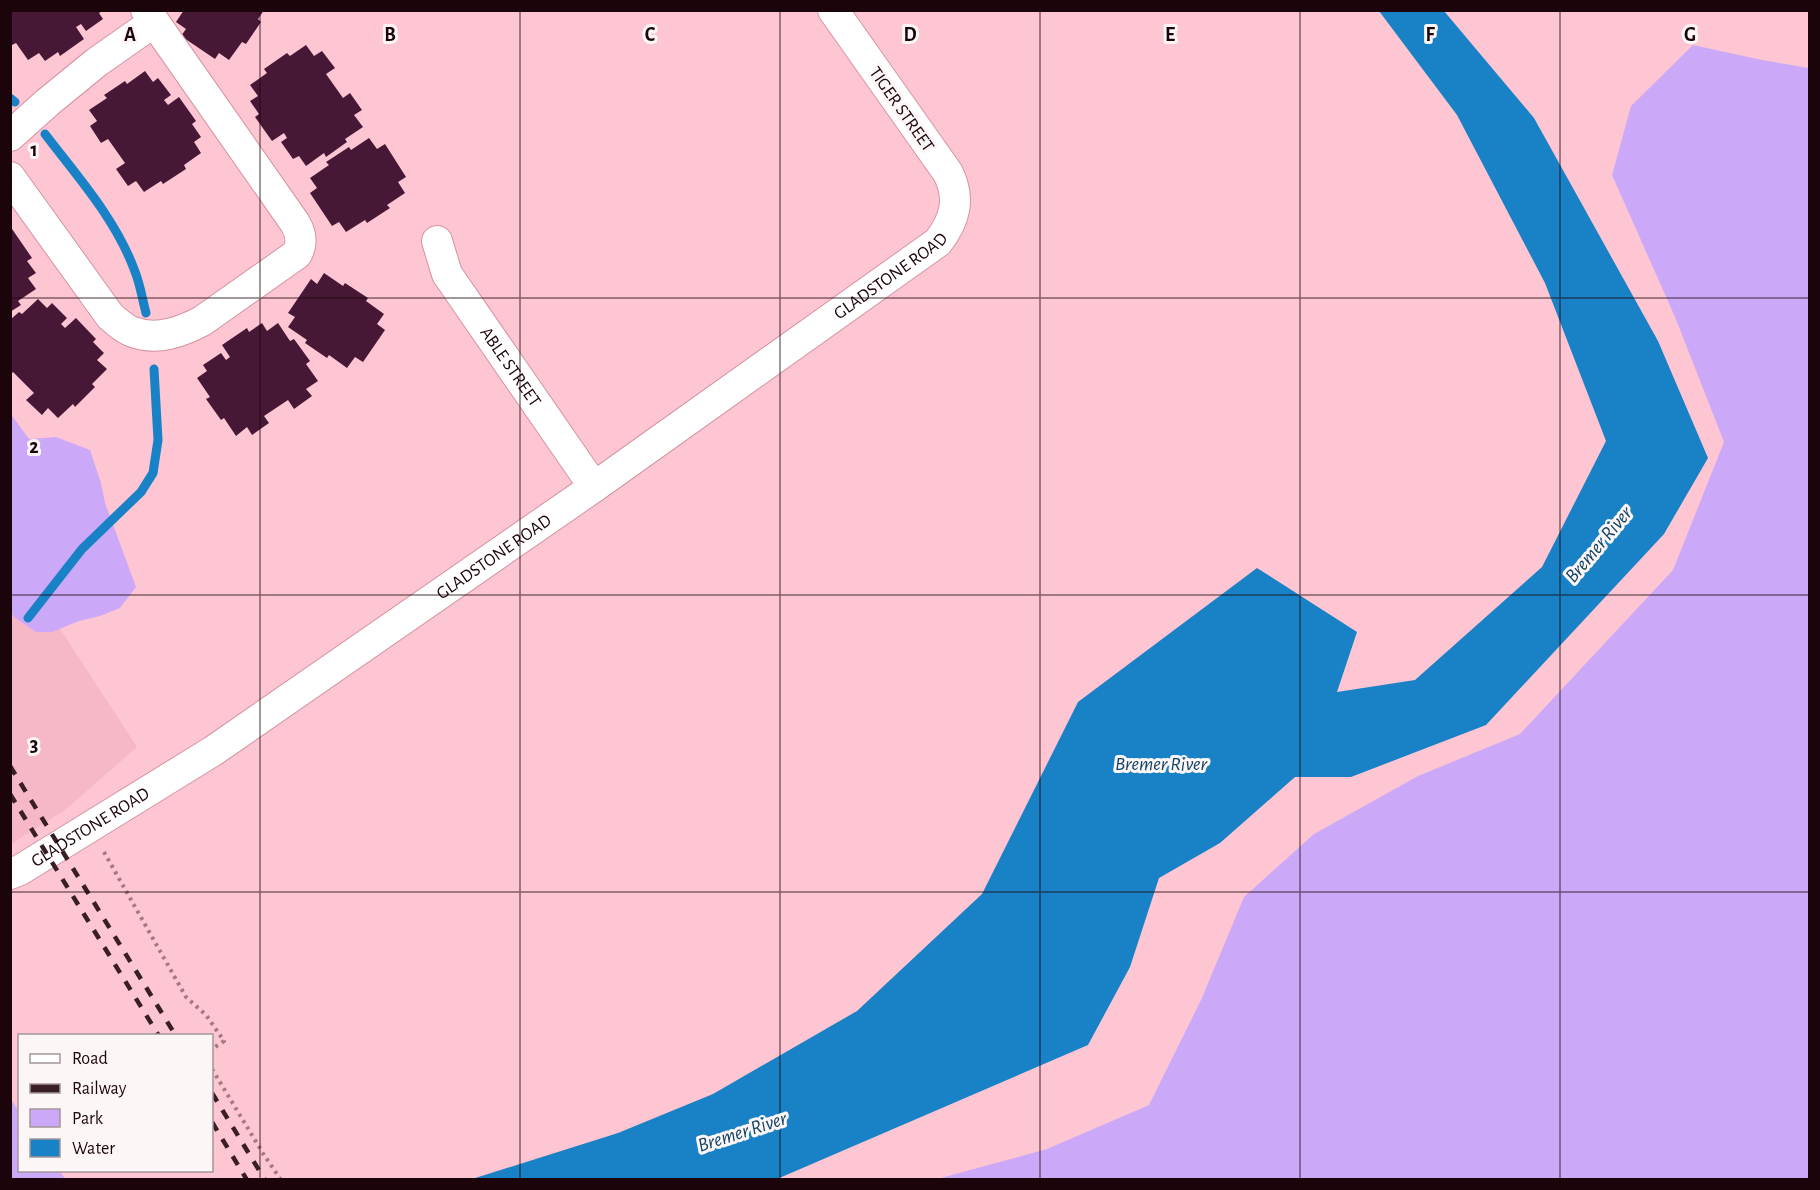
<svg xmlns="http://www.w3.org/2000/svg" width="1820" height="1190" font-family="'Alegreya Sans',sans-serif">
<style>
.built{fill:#f6b8c6}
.green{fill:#cca9f8}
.water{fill:#1981c5}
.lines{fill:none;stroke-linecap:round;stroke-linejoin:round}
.stream{stroke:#1981c5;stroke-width:9}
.building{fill:#471836}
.minor-casing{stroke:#d593a2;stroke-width:32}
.path{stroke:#a47983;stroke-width:4;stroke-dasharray:3 4.5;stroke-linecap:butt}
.minor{stroke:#fff;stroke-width:30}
.rail{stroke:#391e25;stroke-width:4.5;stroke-dasharray:10 10;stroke-linecap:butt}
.grid{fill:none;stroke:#1b050b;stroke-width:1.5;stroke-opacity:0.55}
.labels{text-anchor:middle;stroke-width:6;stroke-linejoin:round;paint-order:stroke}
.street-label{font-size:18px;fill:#1b050b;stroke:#fdf6f7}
.water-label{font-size:20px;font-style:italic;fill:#114366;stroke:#fdf6f7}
.grid-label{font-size:20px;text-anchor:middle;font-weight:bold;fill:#1b050b;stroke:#fdf6f7;stroke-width:6;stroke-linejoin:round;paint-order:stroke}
</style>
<rect width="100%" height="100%" fill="#fec6d2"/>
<polygon class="built" points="11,508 55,621 137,747 65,810 11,844"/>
<g class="green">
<polygon points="1693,45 1762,60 1809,68 1809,1179 937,1179 1047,1149 1149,1105 1201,1000 1244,897 1314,834 1418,776 1520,734 1673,570 1724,442 1675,317 1612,175 1631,106"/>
<polygon points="10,413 29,439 56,437 90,450 101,483 105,503 136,587 120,608 100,616 79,621 52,632 36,632 14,617 10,610"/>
<polygon points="11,1099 19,1112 20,1170 60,1171 65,1179 11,1179"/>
</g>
<polygon class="water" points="1379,11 1444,11 1534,118 1658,341 1708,458 1664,534 1486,725 1351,777 1295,777 1220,843 1159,878 1130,967 1088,1045 777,1179 472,1179 618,1133 713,1094 857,1011 982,894 1078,702 1257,568 1357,632 1337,692 1415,680 1542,567 1606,441 1545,283 1457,115"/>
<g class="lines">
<g class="stream">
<polyline points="10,98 15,102"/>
<path d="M 45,134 C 77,176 115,218 134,269 C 140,283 142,298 146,313"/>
<polyline points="28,618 82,549 141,492 153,473 158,440 154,369"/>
</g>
</g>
<g class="building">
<polygon points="10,10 104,10 99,13 103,19 86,31 81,24 76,27 84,39 60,56 58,52 45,61 39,53 28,60 16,43 12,45 10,43"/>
<polygon points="184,10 264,10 258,19 261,22 246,44 242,42 229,60 219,53 215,59 181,36 186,29 176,22"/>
<polygon points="306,45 314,56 322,51 335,68 326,74 343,98 350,93 362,110 354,115 363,127 345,139 347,142 326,157 324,153 306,166 299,156 293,159 281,142 287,138 284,133 272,141 255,117 259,114 250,101 258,96 250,85 267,73 264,69 287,53 290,56"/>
<polygon points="145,71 153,82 158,78 171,95 164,100 168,105 179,97 196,121 192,124 201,137 194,142 201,153 184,165 186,169 163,184 161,181 144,192 136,181 128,186 116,169 125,163 108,139 101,143 90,126 97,121 89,110 107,98 104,95 125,81 127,84"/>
<polygon points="369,138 377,149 385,144 406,177 398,182 405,193 387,205 390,208 367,223 365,220 346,232 339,222 332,226 310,193 317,188 310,178 329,165 326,162 349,147 351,150"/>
<polygon points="10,226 32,258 27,261 36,273 28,278 36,289 18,301 21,305 10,312"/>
<polygon points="324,273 343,286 345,283 368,298 366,301 384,314 377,324 385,330 363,362 355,357 347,368 329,355 327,358 305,343 307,340 288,327 295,317 288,313 311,279 317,284"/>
<polygon points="38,299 47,308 52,303 67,318 61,324 65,328 76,318 96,339 93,342 104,353 97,360 107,369 92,384 95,387 75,407 73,404 58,418 48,408 42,415 26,400 34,393 13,372 10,375 10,320 19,312 22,314"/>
<polygon points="262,323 267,331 278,323 290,341 294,339 310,361 306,364 318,381 306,389 312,396 294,409 288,400 264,416 269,423 252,435 247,427 236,436 224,418 221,420 206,399 210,397 197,378 207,371 203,365 221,353 226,360 230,357 222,345 247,328 249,332"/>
</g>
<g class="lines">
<defs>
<g id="minor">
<polyline points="10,136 48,102 97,62 154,22"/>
<path d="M 10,177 L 110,316 C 117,322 124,329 133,332 C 157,341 181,332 202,321 L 297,254 C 303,243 301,233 295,223 L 146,10"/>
<path id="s1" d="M 437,241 L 447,274 L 594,487"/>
<path id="s2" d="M 10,874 L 20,870 L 213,751 L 594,487 L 938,242 C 955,220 961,199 948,173 L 833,10"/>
</g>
</defs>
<use href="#minor" class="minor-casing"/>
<g class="path">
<polyline points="104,852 186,997 206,1015 224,1041 212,1049"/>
<polyline points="212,1069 264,1155 281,1180"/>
</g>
<use href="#minor" class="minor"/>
<g class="rail">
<polyline points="10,766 176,1036"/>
<polyline points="10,794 159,1036"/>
<polyline points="212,1093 265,1180"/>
<polyline points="212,1122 247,1180"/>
</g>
</g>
<path class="grid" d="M 260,10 L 260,1180M 520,10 L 520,1180M 780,10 L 780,1180M 1040,10 L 1040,1180M 1300,10 L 1300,1180M 1560,10 L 1560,1180M 10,298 L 1810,298M 10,595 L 1810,595M 10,892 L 1810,892"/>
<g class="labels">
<g class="street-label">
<text transform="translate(902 109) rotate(55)" y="6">TIGER STREET</text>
<text dy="6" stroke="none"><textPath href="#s2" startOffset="1065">GLADSTONE ROAD</textPath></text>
<text dy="6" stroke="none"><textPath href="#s1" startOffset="147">ABLE STREET</textPath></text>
<text dy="6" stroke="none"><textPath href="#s2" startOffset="579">GLADSTONE ROAD</textPath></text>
<text dy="6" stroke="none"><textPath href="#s2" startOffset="93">GLADSTONE ROAD</textPath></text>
</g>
<g class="water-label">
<text transform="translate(1598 544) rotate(-50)" y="7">Bremer River</text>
<text x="1161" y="770">Bremer River</text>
<text transform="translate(742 1131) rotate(-18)" y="7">Bremer River</text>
</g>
</g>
<g class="grid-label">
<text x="130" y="41">A</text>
<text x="390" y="41">B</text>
<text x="650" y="41">C</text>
<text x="910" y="41">D</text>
<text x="1170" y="41">E</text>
<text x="1430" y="41">F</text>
<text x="1690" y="41">G</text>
<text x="34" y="156">1</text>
<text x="34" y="453">2</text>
<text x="34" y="751">3</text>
</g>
<rect width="1820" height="1190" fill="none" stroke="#1b050b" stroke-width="24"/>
<rect x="18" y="1034" width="195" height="138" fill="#fdf6f7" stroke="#a39699" stroke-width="1.5"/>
<rect x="30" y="1054" width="30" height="9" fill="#ffffff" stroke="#a39699" stroke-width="1.5"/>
<text x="72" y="1064" font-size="18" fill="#1b050b">Road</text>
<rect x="30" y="1084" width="30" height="9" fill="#391e25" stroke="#a39699" stroke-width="1.5"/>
<text x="72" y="1094" font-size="18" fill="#1b050b">Railway</text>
<rect x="30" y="1109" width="30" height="18" fill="#cca9f8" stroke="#a39699" stroke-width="1.5"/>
<text x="72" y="1124" font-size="18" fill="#1b050b">Park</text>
<rect x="30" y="1139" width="30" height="18" fill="#1981c5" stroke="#a39699" stroke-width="1.5"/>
<text x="72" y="1154" font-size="18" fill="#1b050b">Water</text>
</svg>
